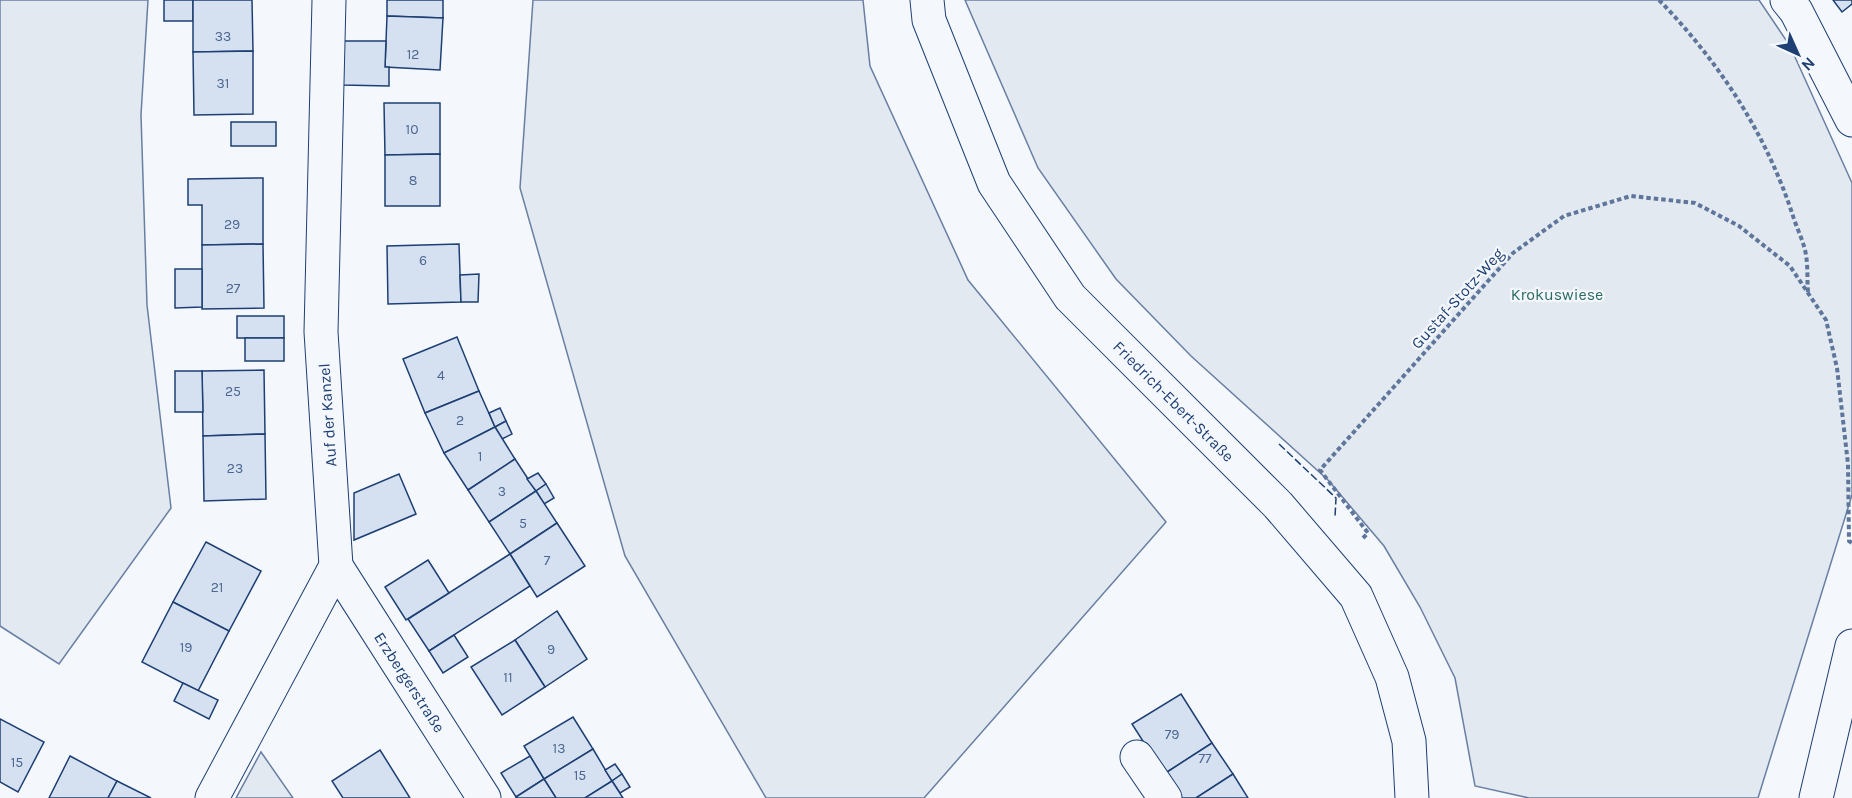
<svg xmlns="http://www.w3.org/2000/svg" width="1852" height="798" font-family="Karla,sans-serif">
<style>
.green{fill:#e3e9f0;stroke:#687fa3;stroke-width:1.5}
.building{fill:#d5e0f0;stroke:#1d3f73;stroke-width:1.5}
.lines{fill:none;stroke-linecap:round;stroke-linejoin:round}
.minor-casing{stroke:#1d3f73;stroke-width:35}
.path{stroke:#5e769c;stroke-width:4;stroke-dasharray:4.5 3;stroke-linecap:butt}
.minor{stroke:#f4f7fb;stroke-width:33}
.fence{stroke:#1d3f73;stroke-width:1.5;stroke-dasharray:8 3;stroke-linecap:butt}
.labels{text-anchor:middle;stroke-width:4.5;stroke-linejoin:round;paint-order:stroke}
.number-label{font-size:14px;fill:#4b6792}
.park-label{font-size:16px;fill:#2c6c60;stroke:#f4f7fb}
.street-label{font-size:16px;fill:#1d3f73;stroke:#f4f7fb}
</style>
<rect width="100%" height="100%" fill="#f4f7fb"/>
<g class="green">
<polygon points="0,0 148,0 141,115 147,305 171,508 59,664 0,626"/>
<polygon points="533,0 863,0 870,66 968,280 1166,522 924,798 766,798 625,556 520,188"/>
<polygon points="965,0 1759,0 1790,46 1852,183 1852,495 1758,798 1529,798 1475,786 1455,678 1420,607 1384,546 1328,480 1191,356 1116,279 1038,168"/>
<polygon points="261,752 293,798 236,798"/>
</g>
<g class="building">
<rect x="164" y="0" width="29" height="21"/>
<polygon points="193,0 252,0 253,51 193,52"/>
<polygon points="387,0 443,0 443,18 387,16"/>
<polygon points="1833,0 1852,0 1852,4 1842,12"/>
<polygon points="387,16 443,18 440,70 385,67"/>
<polygon points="342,41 386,41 385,67 389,67 389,86 342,85"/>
<polygon points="253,51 253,114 194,115 193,52"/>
<polygon points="384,103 440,103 440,154 385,155"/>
<rect x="231" y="122" width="45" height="24"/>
<polygon points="440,154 440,206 385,206 385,155"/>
<polygon points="263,178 263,244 202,245 202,205 188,205 188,179"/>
<polygon points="263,244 264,308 202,309 202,245"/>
<polygon points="459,244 461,302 388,304 387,246"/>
<polygon points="175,269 202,269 202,307 175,308"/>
<polygon points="479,274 478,302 461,302 460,275"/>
<rect x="237" y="316" width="47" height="22"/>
<polygon points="457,337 479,391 425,413 403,359"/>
<rect x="245" y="338" width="39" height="23"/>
<polygon points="264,370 265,434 203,436 202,371"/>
<polygon points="175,371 202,371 203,412 175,412"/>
<polygon points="479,391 495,427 444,453 425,413"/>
<polygon points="500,408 506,421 495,427 489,413"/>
<polygon points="506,421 512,434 502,439 495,427"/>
<polygon points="495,427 515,459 468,490 444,453"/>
<polygon points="265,434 266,499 204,501 203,436"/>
<polygon points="515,459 536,491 489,522 468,490"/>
<polygon points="538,473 546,484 536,491 527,479"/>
<polygon points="399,474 416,514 354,540 354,493"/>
<polygon points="546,484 554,498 544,504 536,491"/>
<polygon points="536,491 557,523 510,554 489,522"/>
<polygon points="557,523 585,566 537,597 510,554"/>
<polygon points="206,542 261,571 229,631 173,602"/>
<polygon points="510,554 530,586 429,651 408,619"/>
<polygon points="428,560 449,593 406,620 385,587"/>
<polygon points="173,602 229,631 198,691 142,662"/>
<polygon points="557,611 587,659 545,687 515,640"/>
<polygon points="454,635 468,657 443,673 429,651"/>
<polygon points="515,640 545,687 502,715 471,667"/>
<polygon points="183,683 218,700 209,719 174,701"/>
<polygon points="1181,694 1212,743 1164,774 1132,724"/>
<polygon points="573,717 593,749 544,779 524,746"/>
<polygon points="0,719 44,742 18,792 0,782"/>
<polygon points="1212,743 1233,774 1196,798 1179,798 1164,774"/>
<polygon points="593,749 612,781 585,798 556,798 544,779"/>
<polygon points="380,750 410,798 343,798 332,781"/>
<polygon points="70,756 117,781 108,798 49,798"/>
<polygon points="530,756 544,779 516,797 501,773"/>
<polygon points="615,764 622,774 612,781 605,770"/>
<polygon points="622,774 630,787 620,793 612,781"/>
<polygon points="1233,774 1248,798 1196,798"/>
<polygon points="544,779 556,798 516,798 516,797"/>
<polygon points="117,781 151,798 108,798"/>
<polygon points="612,781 623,798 585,798"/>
</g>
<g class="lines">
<defs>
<g id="minor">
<polyline points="927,0 929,20 994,183 1070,297 1278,505 1356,596 1392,677 1409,741 1412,798"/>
<polyline points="1787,0 1796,11 1852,120"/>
<polyline points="336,566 484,798"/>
<polyline points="1137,757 1165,798"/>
<polyline points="212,798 336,566 321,332 329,0"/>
<polyline points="1816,798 1852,646"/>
</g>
</defs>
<use href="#minor" class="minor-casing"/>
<g class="path">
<path d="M 1659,0 C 1719,62 1766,133 1793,216 C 1797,229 1804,242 1806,255 C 1808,267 1807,280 1808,292"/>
<polyline points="1363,538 1368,533 1320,470 1513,253 1564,216 1631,196 1695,203 1739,226 1790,266 1826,320 1837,368 1848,464 1849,541 1852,543"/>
</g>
<use href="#minor" class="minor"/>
<polyline class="fence" points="1279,444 1336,498 1335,517"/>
</g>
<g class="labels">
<g class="number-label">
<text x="223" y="41">33</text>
<text x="413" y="59">12</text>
<text x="223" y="88">31</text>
<text x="412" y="134">10</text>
<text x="413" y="185">8</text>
<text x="232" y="229">29</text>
<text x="423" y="265">6</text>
<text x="233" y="293">27</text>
<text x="441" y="380">4</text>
<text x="233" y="396">25</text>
<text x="460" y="425">2</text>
<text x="480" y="461">1</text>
<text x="235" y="473">23</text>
<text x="502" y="496">3</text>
<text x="523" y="528">5</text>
<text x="547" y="565">7</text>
<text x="217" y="592">21</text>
<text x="186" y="652">19</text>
<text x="551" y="654">9</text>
<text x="508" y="682">11</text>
<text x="1172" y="739">79</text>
<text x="559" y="753">13</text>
<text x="1205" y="763">77</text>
<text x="17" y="767">15</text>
<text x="580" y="780">15</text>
</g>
<g class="park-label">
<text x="1557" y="300">Krokuswiese</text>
</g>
<g class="street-label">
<text transform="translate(1457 298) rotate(-48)" y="6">Gustaf-Stotz-Weg</text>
<text transform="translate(1174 401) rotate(45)" y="6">Friedrich-Ebert-Straße</text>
<text transform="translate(327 415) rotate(-94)" y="6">Auf der Kanzel</text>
<text transform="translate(410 682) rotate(57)" y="6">Erzbergerstraße</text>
</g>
</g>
<g transform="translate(1798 54) rotate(135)" stroke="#f4f7fb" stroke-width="4.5" paint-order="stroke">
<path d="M0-4.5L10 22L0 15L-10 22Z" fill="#1d3f73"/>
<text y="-9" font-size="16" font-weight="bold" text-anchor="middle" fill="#1d3f73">N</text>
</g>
</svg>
